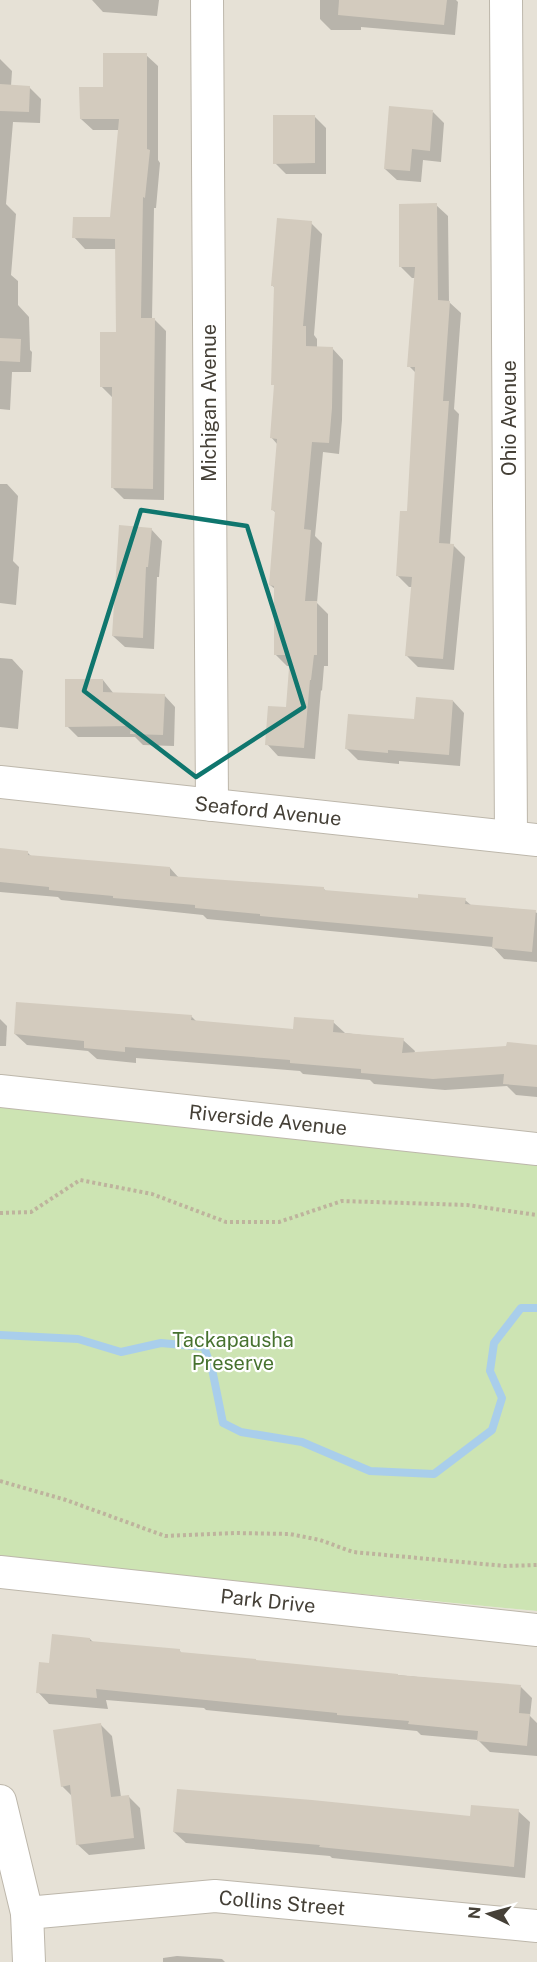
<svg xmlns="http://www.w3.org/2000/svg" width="537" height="1962" font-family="'Public Sans',sans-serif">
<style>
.residential{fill:#e6e1d6}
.green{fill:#cde4b3}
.shadow{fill:#0003}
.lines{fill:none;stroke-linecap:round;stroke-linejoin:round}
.stream{stroke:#a9ceeb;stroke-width:8}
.building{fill:#d3cbbe}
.minor-casing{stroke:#bdb7ab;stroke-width:34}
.path{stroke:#beb39d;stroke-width:4;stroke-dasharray:3 3;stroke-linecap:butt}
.minor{stroke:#fff;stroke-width:32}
.marked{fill:none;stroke:#0f766e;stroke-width:4.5;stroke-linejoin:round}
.labels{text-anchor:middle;stroke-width:4.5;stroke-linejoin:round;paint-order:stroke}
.street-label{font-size:20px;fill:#454037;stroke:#fff}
.park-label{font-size:20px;fill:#47722f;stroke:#fff}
</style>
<rect width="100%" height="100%" fill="#f2efe8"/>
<g class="residential">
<polygon points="0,0 537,0 537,1154 0,1095"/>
<polygon points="0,1559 537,1611 537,1962 0,1962"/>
</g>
<polygon class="green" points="0,1095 537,1154 537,1611 0,1559"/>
<g class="shadow">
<polygon points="92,0 159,0 157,16 103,12"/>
<polygon points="320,0 456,0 458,2 455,35 361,27 361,30 331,30 320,19"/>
<polygon points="146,55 158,66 158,160 160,163 156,208 154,208 152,319 154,319 166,331 164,500 124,499 113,488 114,399 101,386 117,333 117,249 85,249 74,237 111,219 119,130 93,130 81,119 105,89"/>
<polygon points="0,59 12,71 11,86 29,87 41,99 40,123 13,122 6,204 16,214 11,275 18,281 18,305 29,317 30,350 32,352 31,372 12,372 10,410 0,409"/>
<polygon points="433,112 444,123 441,162 423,160 421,182 397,180 385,169"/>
<polygon points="314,116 326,128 326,174 286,174 275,163"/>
<polygon points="436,205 448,216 449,302 461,313 454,409 459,414 450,545 453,545 465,557 454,670 418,667 407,656 413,587 409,587 397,575 409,513 416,373 409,366 416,278 412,278 401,267"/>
<polygon points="311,223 322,234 314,335 317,339 317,348 332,348 343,360 342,420 339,454 323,452 315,536 322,543 317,603 328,614 328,666 324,666 322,691 321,690 315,759 278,756 267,744 287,709 291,666 287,666 275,654 275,589 270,585 277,514 273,510 278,445 271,437 276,387 273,384 275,288 273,286"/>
<polygon points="0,484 7,484 18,496 13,561 19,567 16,605 0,603"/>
<polygon points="151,529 162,541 159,577 157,577 154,649 125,647 113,636"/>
<polygon points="0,658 12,659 23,671 18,729 0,727"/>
<polygon points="103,680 114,694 164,695 175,707 174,746 143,745 135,737 78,737 67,726"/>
<polygon points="453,701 464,713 460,766 399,761 399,764 358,760 346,748 415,721"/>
<polygon points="0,850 27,852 32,857 170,868 179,878 324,889 327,892 419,900 465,900 472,906 535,912 537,913 537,962 504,959 493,947 207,919 203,915 61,900 58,897 0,892"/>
<polygon points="191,1016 197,1022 294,1031 333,1022 345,1033 403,1040 415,1051 414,1054 537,1046 537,1097 516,1095 507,1086 445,1090 374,1084 370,1080 303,1074 300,1071 136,1058 136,1063 97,1059 88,1051 27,1045 15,1034"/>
<polygon points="0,1019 7,1026 6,1046 0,1046"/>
<polygon points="90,1639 94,1643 180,1651 182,1654 521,1687 532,1698 530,1716 537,1723 537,1756 490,1752 478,1740 421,1735 417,1731 206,1710 204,1708 106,1700 108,1709 49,1704 38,1692 51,1664"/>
<polygon points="100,1724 112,1736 121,1797 129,1797 140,1808 145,1849 89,1855 77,1844 72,1796 62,1786"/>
<polygon points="518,1811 530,1822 525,1878 332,1858 330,1856 186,1843 174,1832 472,1818"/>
<polygon points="177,1956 222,1959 225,1962 163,1962 163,1958"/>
</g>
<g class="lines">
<polyline class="stream" points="0,1335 78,1339 121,1352 161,1343 204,1347 212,1369 223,1423 241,1432 302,1442 370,1471 434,1474 492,1430 502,1398 490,1371 494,1343 521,1308 537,1308"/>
</g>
<g class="building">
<polygon points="339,0 447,0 444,25 338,15"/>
<polygon points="103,53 147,53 147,149 150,150 145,198 143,197 141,318 155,318 153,489 111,488 112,387 100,387 100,332 116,332 115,239 72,238 73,217 110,217 119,119 80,119 79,87 103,87"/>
<polygon points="0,84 30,86 29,112 0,111"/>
<polygon points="389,106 433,110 430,151 412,149 410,171 384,169"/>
<polygon points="273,115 315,115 315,163 273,164"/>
<polygon points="437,203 438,300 450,301 443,401 449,401 439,543 454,544 443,659 405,656 412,577 396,576 400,511 407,511 415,367 407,367 415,267 399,267 399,204"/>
<polygon points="277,218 312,221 303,326 306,326 306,346 333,347 332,408 329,443 312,442 304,529 311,530 305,601 317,601 317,655 314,655 311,680 310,680 304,748 265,745 268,706 286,707 290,655 274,655 274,586 269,585 275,511 271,510 277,439 270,438 274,385 271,385 274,286 271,286"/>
<polygon points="0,338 21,339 20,362 0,361"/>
<polygon points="119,525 152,528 148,567 146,567 143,638 112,636"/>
<polygon points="65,679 103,679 103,692 165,694 163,735 130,734 131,726 65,727"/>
<polygon points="416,697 453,700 449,755 388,750 388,753 345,749 348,714 414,719"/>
<polygon points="0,848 28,851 28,855 170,867 170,876 324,887 324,890 418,898 418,894 466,898 465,904 536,910 532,952 492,948 493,937 260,916 260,914 195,908 195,905 113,898 113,896 49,890 49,887 0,882"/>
<polygon points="16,1002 192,1015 191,1020 293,1029 294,1017 334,1020 333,1032 404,1038 402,1053 506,1046 507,1042 537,1045 537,1087 503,1084 504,1074 433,1079 361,1073 361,1069 290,1063 290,1060 125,1047 125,1052 84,1048 84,1041 14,1034"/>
<polygon points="52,1634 90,1638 90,1641 180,1649 180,1652 256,1659 256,1660 398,1674 398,1675 521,1685 519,1713 530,1714 527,1746 477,1741 478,1731 408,1724 409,1721 337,1715 337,1713 96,1689 97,1698 36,1693 39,1662 49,1663"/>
<polygon points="101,1723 111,1797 129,1795 134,1838 76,1845 70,1785 61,1787 53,1730"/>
<polygon points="177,1789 312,1800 470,1816 471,1805 519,1809 514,1867 319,1847 320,1845 173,1832"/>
</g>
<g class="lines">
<defs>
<g id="minor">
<polyline points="207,0 212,805"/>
<polyline points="506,0 511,837"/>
<polyline points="0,782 537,840"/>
<polyline points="0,1091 537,1149"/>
<polyline points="0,1572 537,1630"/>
<polyline points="0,1801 27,1913 29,1962"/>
<polyline points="27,1913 215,1896 537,1926"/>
</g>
</defs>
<use href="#minor" class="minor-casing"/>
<g class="path">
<polyline points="0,1213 31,1212 80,1180 152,1194 226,1222 279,1222 342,1201 467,1205 537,1215"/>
<polyline points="0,1481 66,1500 165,1536 236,1533 290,1534 320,1540 353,1552 505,1566 537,1565"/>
</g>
<use href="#minor" class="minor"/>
</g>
<path class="marked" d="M 141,510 L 247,526 L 304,707 L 196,777 L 84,691 Z"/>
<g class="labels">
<g class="street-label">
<text transform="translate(209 403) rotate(-90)" y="7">Michigan Avenue</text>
<text transform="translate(509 418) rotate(-90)" y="7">Ohio Avenue</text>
<text transform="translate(268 811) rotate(6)" y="7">Seaford Avenue</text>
<text transform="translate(268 1120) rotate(6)" y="7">Riverside Avenue</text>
<text transform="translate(268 1601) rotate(6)" y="7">Park Drive</text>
<text transform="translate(282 1903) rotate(5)" y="7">Collins Street</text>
</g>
<g class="park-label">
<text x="233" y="1347">Tackapausha<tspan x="233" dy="23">Preserve</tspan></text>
</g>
</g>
<g transform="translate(489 1914) rotate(275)" stroke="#ffffff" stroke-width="4.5" paint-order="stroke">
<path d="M0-4.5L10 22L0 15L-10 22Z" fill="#454037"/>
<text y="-9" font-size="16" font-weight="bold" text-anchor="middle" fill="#454037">N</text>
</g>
</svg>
